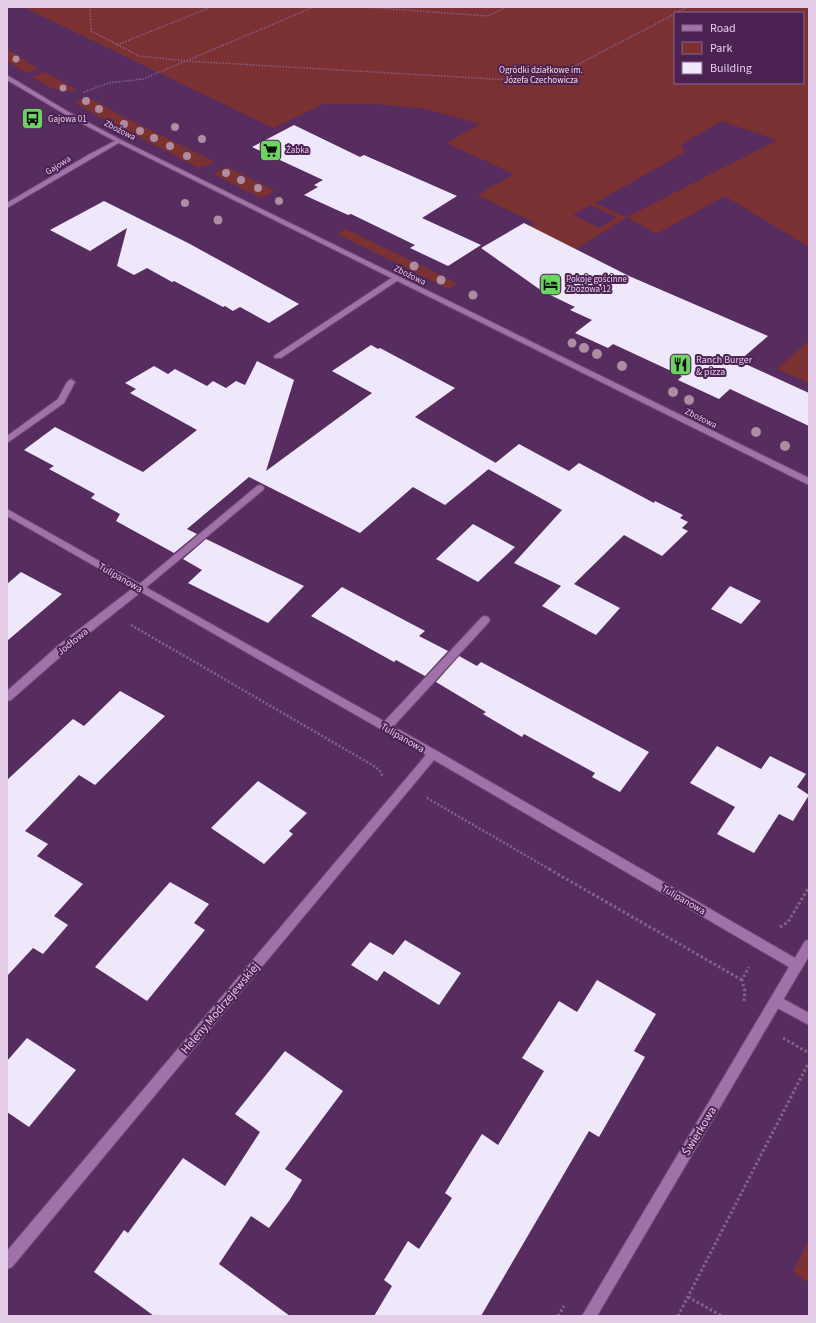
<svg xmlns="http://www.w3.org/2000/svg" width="816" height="1323" font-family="'Source Sans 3',sans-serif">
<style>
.green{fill:#7b3031;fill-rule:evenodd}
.building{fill:#efe8fb}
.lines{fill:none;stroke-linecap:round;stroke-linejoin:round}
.service-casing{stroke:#6f4a75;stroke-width:2}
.minor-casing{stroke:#6f4a75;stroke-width:2}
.tertiary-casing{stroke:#6f4a75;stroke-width:2}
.path-far2{stroke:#86628d;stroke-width:1.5;stroke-dasharray:1.5 1.5;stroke-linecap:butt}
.path-far1{stroke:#86628d;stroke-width:2.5;stroke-dasharray:2 2;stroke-linecap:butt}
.path{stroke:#86628d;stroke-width:3;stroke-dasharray:2.5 2.5;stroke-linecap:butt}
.service{fill:#a172a9;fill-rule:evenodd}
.minor{fill:#a172a9;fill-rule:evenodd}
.tertiary{fill:#a172a9;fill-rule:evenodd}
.tree{fill:#ae8ca1}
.labels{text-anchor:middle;stroke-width:4;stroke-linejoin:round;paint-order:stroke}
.far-park-label{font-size:9px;fill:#f6d9d7;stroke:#4c2253}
.far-poi-label{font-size:9px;fill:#e5cce9;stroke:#4c2253;text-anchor:start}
.far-street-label{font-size:9px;fill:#e5cce9;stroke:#4c2253}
.poi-label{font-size:10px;fill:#e5cce9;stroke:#4c2253;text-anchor:start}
.street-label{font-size:10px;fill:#e5cce9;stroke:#4c2253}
.near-street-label{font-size:12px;fill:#e5cce9;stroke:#4c2253}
</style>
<rect width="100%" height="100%" fill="#572d5f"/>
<g class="green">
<path d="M 23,7 L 809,7 L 809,247 L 725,196 L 656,234 L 627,217 L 575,250 L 531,227 L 535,223 L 477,195 L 514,174 L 446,143 L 480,124 L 426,109 L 375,104 L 323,104 L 273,128 ZM 675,13 L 803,13 L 803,83 L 675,83 ZM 721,121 L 777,140 L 627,217 L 595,203 L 685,152 L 681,145 ZM 590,205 L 617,217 L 600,228 L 573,215 Z"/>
<polygon points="7,49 39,69 26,73 7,61"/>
<path d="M 45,72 L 77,90 C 57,94 48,86 32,77 Z"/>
<polygon points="88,97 122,116 215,162 203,167 197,167 100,117 76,103 78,100"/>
<polygon points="227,167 275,191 261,198 215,175 215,172"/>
<polygon points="346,229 455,282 456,284 449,289 337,234"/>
<polygon points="809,341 809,383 777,369"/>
<polygon points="809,1239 809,1283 793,1272"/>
</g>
<g class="building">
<polygon points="294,125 360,157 364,155 457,196 422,218 481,245 448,266 410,248 415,245 351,214 348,215 304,195 318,187 314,185 323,180 252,147"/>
<polygon points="104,201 190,244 299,304 269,323 240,307 233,311 225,306 223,307 174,281 172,282 147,268 134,275 117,266 127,228 90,251 50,230"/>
<polygon points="524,223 629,276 768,336 739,361 809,393 809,426 730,389 719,399 678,380 682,376 613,344 608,348 575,333 592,320 570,310 575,307 542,291 481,248"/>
<polygon points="371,345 378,349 380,348 455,388 415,417 496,463 445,505 413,487 360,533 249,477 187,529 197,534 174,553 116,521 120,514 91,498 95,494 49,469 54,466 24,450 55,427 143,472 197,430 130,393 136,389 125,383 154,366 168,374 175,369 207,386 213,381 226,388 236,381 245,385 257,361 294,380 266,471 372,393 332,371"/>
<polygon points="519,444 569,471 579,463 654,503 655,501 683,515 680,518 688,522 682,528 688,531 662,556 624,535 574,584 620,608 596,635 542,606 561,586 514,563 562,510 488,469"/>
<polygon points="473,524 515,547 478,582 436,559"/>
<polygon points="206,539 268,569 304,586 268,623 188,583 202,570 183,559"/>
<polygon points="21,572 62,594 7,641 7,584"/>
<polygon points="730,586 761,601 741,624 711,609"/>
<polygon points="342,587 425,631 419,636 448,651 425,676 396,660 394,662 311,616"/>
<polygon points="459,656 477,666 481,662 649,752 620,792 592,777 595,773 524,734 522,737 483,714 486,712 436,682"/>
<polygon points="120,691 165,716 95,785 79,775 25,831 48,844 37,856 83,884 54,916 68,925 43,954 33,948 7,976 7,780 73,719 84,726"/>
<polygon points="717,746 761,769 770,756 806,774 797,787 809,795 793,821 779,814 754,853 717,834 735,807 690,783"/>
<polygon points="258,781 307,813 289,831 293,834 264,864 211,828"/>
<polygon points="170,882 209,904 194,923 205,930 147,1001 95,967"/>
<polygon points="405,940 461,973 439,1005 384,971 377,981 351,965 370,942 393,955"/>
<polygon points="597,980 656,1014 634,1051 645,1057 599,1137 589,1131 481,1316 374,1316 392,1286 384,1280 408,1241 419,1249 452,1198 445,1193 482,1134 498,1145 544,1071 522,1058 559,1001 577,1012"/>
<polygon points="27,1038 76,1070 29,1127 7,1112 7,1061"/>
<polygon points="285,1051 343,1091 285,1169 302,1180 289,1201 269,1228 251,1216 219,1264 290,1316 154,1316 94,1272 124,1230 128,1233 183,1158 225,1186 260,1132 235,1114"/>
</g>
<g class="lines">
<defs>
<g id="service">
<polygon points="393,277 396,277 400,279 281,358 275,358 274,356"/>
<polygon points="71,379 75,382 64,403 7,443 7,436 58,399 67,382"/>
<polygon points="260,485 263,486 264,488 263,490 143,590 137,590 135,588 137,586 257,486"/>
<polygon points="485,616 488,617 490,620 488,623 390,730 386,731 382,730 381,727 382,724 482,617"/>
<polygon points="776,995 809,1013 809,1025 772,1005 770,1001 772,997"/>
</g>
<g id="minor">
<polygon points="117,140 122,141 7,208 7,203 88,155"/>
<polygon points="7,509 437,751 795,958 805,941 809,940 809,956 597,1316 582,1316 789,967 434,760 12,1267 7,1269 7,1251 426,755 141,592 68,650 11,700 7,701 7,691 60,644 133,588 7,516"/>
</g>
<polygon id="tertiary" points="7,75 72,114 121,140 809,478 809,485 117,142 68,116 7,80"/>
</defs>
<use href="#service" class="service-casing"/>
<use href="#minor" class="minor-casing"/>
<use href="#tertiary" class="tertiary-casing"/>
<g class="path-far2">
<polyline points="90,7 91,31 139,56 186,61 544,82 675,14"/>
<polyline points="363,7 488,16 507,7"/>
<polyline points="676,13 688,7"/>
<polyline points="117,45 211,7"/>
<polyline points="84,92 109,83 143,79 314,7"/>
</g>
<g class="path-far1">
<polyline points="131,625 374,766 381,772 382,776"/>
<polyline points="427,798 551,870"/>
</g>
<g class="path">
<polyline points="549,869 742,980"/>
<polyline points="780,927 788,922 809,887"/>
<polyline points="744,1001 745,991 742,980 749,967"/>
<polyline points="783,1038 809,1053"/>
<polyline points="688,1297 722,1316"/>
<polyline points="558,1316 564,1306"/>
<polyline points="678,1316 809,1062"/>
</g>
<use href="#service" class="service"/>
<use href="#minor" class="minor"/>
<use href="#tertiary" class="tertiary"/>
</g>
<g class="tree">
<circle cx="16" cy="59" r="3.5"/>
<circle cx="63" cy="88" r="3.5"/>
<circle cx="86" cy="101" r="4"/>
<circle cx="99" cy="109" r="4"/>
<circle cx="124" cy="124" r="4"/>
<circle cx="175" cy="127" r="4"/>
<circle cx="140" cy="131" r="4"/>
<circle cx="154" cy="138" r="4"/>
<circle cx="202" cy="139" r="4"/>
<circle cx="170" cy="146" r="4"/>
<circle cx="187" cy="156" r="4"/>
<circle cx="226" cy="173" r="4"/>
<circle cx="241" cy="180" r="4"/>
<circle cx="258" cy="188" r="4"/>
<circle cx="279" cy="201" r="4"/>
<circle cx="185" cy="203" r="4"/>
<circle cx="218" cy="220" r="4.5"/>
<circle cx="414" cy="266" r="4.5"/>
<circle cx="441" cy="280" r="4.5"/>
<circle cx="473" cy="295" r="4.5"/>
<circle cx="572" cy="343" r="4.5"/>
<circle cx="584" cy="348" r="5"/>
<circle cx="597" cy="354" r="5"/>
<circle cx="622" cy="366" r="5"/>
<circle cx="673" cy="392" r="5"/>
<circle cx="689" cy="400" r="5"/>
<circle cx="756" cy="432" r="5"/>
<circle cx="785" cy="446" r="5"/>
</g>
<defs>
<symbol id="bus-square" viewBox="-11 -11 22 22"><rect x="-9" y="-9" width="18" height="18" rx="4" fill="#6dd361" stroke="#4c2253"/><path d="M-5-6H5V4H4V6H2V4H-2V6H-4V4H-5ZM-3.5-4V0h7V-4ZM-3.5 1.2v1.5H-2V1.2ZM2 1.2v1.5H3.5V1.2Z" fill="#111"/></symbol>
<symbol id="supermarket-square" viewBox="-11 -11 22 22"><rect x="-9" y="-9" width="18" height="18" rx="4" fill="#6dd361" stroke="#4c2253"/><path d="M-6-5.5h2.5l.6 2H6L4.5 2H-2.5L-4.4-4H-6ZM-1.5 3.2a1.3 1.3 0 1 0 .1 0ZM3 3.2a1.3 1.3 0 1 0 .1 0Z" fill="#111"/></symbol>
<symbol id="hotel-square" viewBox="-11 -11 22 22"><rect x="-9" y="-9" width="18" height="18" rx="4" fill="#6dd361" stroke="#4c2253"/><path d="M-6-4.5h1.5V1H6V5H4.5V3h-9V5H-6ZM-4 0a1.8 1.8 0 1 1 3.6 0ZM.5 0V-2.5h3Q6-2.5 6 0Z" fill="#111"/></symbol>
<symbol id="restaurant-square" viewBox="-11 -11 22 22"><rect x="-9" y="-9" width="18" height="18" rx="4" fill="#6dd361" stroke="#4c2253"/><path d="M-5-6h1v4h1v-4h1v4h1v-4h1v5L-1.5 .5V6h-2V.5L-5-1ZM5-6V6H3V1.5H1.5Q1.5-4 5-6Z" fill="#111"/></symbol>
</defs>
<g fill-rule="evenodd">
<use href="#bus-square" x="20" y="106" width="25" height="25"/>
<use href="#supermarket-square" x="258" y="138" width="25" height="25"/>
<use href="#hotel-square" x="538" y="272" width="25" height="25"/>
<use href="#restaurant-square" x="668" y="352" width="25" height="25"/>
</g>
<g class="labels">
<g class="far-park-label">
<text x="541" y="73">Ogródki działkowe im.<tspan x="541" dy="10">Józefa Czechowicza</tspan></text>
</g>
<g class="far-poi-label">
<text x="48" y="122">Gajowa 01</text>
<text x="286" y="153">Żabka</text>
<text x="566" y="282">Pokoje gościnne<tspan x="566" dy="10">Zbożowa 12</tspan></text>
</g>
<g class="far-street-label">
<text transform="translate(120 130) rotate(27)" y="3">Zbożowa</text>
<text transform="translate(58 165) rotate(-32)" y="3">Gajowa</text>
<text transform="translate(410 275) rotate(26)" y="3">Zbożowa</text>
<text transform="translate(701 418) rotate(26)" y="3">Zbożowa</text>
</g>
<g class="poi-label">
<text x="696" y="363">Ranch Burger<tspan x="696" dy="12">&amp; pizza</tspan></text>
</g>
<g class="street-label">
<text transform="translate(121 577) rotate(30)" y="4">Tulipanowa</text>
<text transform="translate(72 641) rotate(-39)" y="4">Jodłowa</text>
<text transform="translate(403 737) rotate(30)" y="4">Tulipanowa</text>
<text transform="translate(684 899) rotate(30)" y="4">Tulipanowa</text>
</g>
<g class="near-street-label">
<text transform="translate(220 1008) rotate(-50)" y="4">Heleny Modrzejewskiej</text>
<text transform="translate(699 1131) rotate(-59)" y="4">Świerkowa</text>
</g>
</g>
<rect width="816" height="1323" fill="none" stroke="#e5cce9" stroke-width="16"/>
<rect x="674" y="12" width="130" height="72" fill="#4c2253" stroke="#89668f"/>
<rect x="682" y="25" width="20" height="6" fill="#a172a9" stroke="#89668f"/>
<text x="710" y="32" font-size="12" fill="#e5cce9">Road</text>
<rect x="682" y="42" width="20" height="12" fill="#7b3031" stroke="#89668f"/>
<text x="710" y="52" font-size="12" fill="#e5cce9">Park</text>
<rect x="682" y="62" width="20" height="12" fill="#efe8fb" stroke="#89668f"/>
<text x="710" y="72" font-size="12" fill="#e5cce9">Building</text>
</svg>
